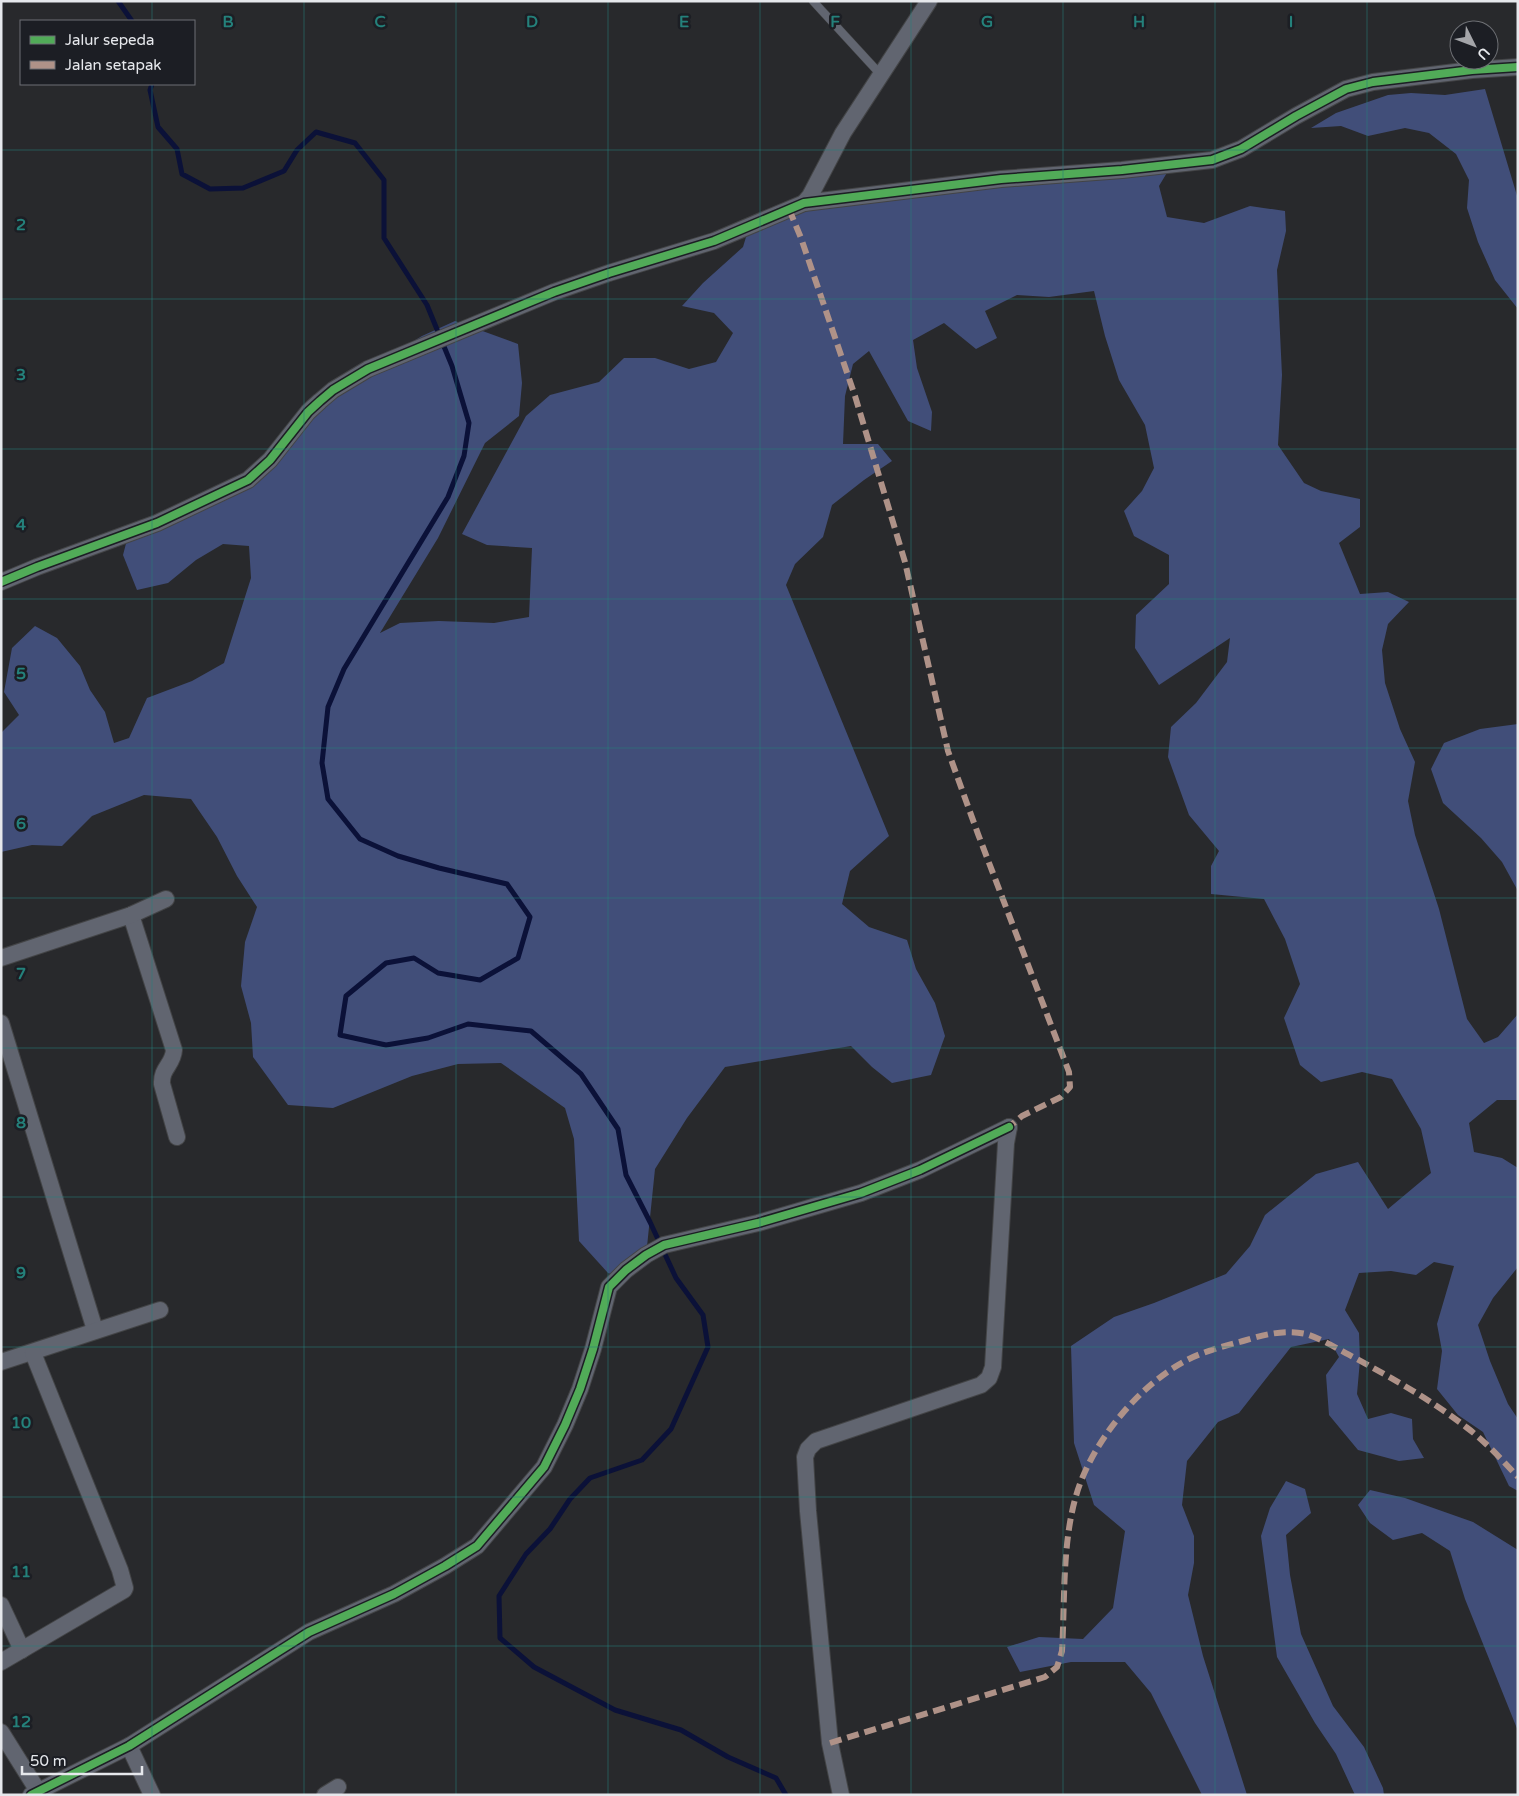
<svg xmlns="http://www.w3.org/2000/svg" width="1519" height="1796" font-family="'Varela Round',sans-serif">
<style>
.forest{fill:#414e79}
.lines{fill:none;stroke-linecap:round;stroke-linejoin:round}
.stream{stroke:#0b1138;stroke-width:5}
.lane-casing{stroke:#434446;stroke-width:9}
.street-casing{stroke:#434446;stroke-width:18}
.lane{stroke:#616570;stroke-width:8}
.street{stroke:#616570;stroke-width:16}
.quiet{stroke:#af9288;stroke-width:6;stroke-dasharray:12 6;stroke-linecap:butt}
.cycleway-casing{stroke:#1c1e24;stroke-width:11}
.cycleway{stroke:#51ab58;stroke-width:8}
.grid{fill:none;stroke:#24817b;stroke-width:1;stroke-opacity:0.55}
.grid-label{font-size:16px;text-anchor:middle;font-weight:bold;fill:#24817b;stroke:#1c1e24;stroke-width:5;stroke-linejoin:round;paint-order:stroke}
</style>
<rect width="100%" height="100%" fill="#28292c"/>
<g class="forest">
<polygon points="1485,89 1518,199 1518,309 1495,280 1478,242 1467,208 1469,180 1456,154 1429,133 1405,128 1368,136 1341,126 1311,128 1336,113 1388,95 1411,93 1445,95"/>
<polygon points="1171,166 1159,186 1167,217 1204,223 1250,206 1285,211 1286,231 1277,270 1282,375 1278,445 1304,483 1321,491 1360,499 1360,527 1339,543 1360,594 1388,592 1409,602 1388,624 1382,650 1385,683 1400,729 1415,762 1408,801 1415,835 1439,909 1467,1019 1484,1043 1498,1037 1518,1014 1518,1100 1497,1100 1469,1123 1474,1152 1502,1158 1518,1168 1518,1267 1493,1298 1478,1325 1490,1361 1508,1404 1518,1419 1518,1491 1509,1486 1483,1432 1458,1415 1437,1389 1442,1351 1437,1324 1454,1266 1434,1262 1416,1275 1391,1271 1359,1273 1345,1310 1359,1333 1360,1360 1357,1394 1368,1419 1391,1413 1412,1419 1413,1439 1424,1458 1399,1461 1358,1450 1329,1415 1326,1375 1339,1357 1329,1339 1291,1347 1239,1413 1218,1422 1187,1461 1182,1505 1194,1536 1194,1563 1188,1595 1203,1656 1247,1795 1202,1795 1151,1693 1125,1662 1071,1662 1020,1672 1007,1647 1039,1637 1083,1639 1113,1608 1125,1531 1094,1505 1074,1443 1071,1346 1114,1317 1154,1303 1226,1274 1250,1246 1265,1215 1316,1174 1358,1162 1388,1209 1431,1173 1421,1129 1392,1079 1362,1072 1321,1082 1300,1065 1284,1018 1300,984 1285,939 1264,899 1211,894 1211,866 1219,851 1189,815 1168,757 1171,727 1196,703 1227,662 1230,638 1159,685 1135,648 1136,615 1169,584 1169,555 1134,536 1124,511 1142,491 1154,468 1145,425 1119,380 1105,336 1094,291 1049,297 1017,295 985,311 997,338 976,349 944,323 913,340 917,368 932,412 931,431 908,421 869,351 853,364 845,396 843,444 878,444 892,461 864,480 832,505 823,537 795,564 786,585 889,836 850,871 842,904 869,927 907,940 916,969 935,1003 945,1036 931,1075 892,1083 872,1067 851,1046 725,1067 687,1118 655,1169 645,1266 626,1280 608,1273 579,1241 574,1139 565,1108 501,1063 458,1064 412,1076 333,1108 288,1105 253,1057 251,1023 241,986 245,942 257,907 237,876 217,837 191,799 144,795 92,816 62,846 32,845 1,852 1,733 19,715 4,692 12,648 35,626 57,638 80,666 90,690 105,712 114,743 129,738 147,698 192,681 224,663 251,578 249,546 223,544 196,560 168,583 137,590 123,555 129,532 214,497 288,438 368,369 422,336 455,321 518,344 522,383 519,416 485,443 438,538 380,633 400,623 439,621 494,623 529,617 532,548 487,545 462,534 526,416 550,395 599,382 624,358 655,358 689,369 716,362 733,333 714,313 682,306 703,283 743,247 749,227 779,214 955,190 1046,183"/>
<polygon points="1518,724 1518,891 1502,862 1481,838 1443,803 1431,769 1444,743 1480,729"/>
<polygon points="1286,1481 1305,1489 1311,1513 1286,1535 1290,1575 1301,1634 1333,1706 1364,1747 1383,1788 1384,1795 1355,1795 1336,1754 1315,1723 1277,1657 1261,1536 1270,1508"/>
<polygon points="1370,1490 1405,1498 1473,1522 1518,1550 1518,1731 1465,1599 1450,1551 1422,1533 1393,1540 1370,1523 1358,1505"/>
</g>
<g class="lines">
<g class="stream">
<polyline points="118,1 132,21"/>
<polyline points="152,84 150,90 158,127 177,149 182,174 210,189 243,188 284,171 297,150 316,132 355,143 384,180 384,238 427,305 452,366 469,423 464,456 448,497 344,669 328,707 322,763 328,799 360,839 398,856 439,868 507,884 530,917 518,958 480,980 438,973 414,958 386,963 346,996 340,1035 386,1045 428,1038 468,1024 531,1031 581,1074 618,1129 626,1175 650,1222 676,1278 703,1315 708,1347 671,1429 642,1460 590,1478 570,1499 550,1529 526,1554 499,1596 500,1638 534,1667 615,1710 681,1730 728,1757 776,1778 786,1795"/>
</g>
<defs>
<polyline id="lane" points="813,1 881,75"/>
<g id="street">
<polyline points="804,203 810,196 843,133 929,1"/>
<polyline points="1,582 37,567 157,523 248,480 270,460 308,412 320,401 333,390 368,369 554,292 609,273 714,241 804,203 1001,179 1122,170 1212,160 1241,149 1296,116 1346,89 1373,82 1472,70 1518,67"/>
<path d="M 131,915 L 174,1050 C 173,1065 161,1068 162,1084 L 177,1137"/>
<polyline points="1,958 131,915 166,899"/>
<polyline points="1,1023 95,1330"/>
<polyline points="1,1362 160,1310"/>
<polyline points="1,1605 22,1650"/>
<polyline points="1,1662 124,1590 125,1588 120,1570 33,1353"/>
<polyline points="1,1732 38,1791"/>
<polyline points="129,1746 152,1795"/>
<polyline points="31,1795 129,1746 309,1632 394,1594 445,1566 477,1546 544,1467 565,1425 580,1389 593,1349 609,1287 626,1270 646,1255 664,1245 758,1223 861,1193 920,1170 1009,1127"/>
<polyline points="325,1795 338,1787"/>
<polyline points="841,1795 830,1743 808,1511 805,1457 808,1449 816,1441 981,1385 989,1378 993,1367 1006,1143 1009,1127"/>
</g>
</defs>
<use href="#lane" class="lane-casing"/>
<use href="#street" class="street-casing"/>
<use href="#lane" class="lane"/>
<use href="#street" class="street"/>
<g class="quiet">
<polyline points="789,209 801,238 855,396 905,562 948,751 978,834 1069,1072 1070,1087 1061,1097 1022,1116 1009,1127"/>
<path d="M 830,1743 L 1045,1677 L 1057,1667 L 1062,1651 C 1065,1601 1062,1544 1076,1496 C 1091,1443 1139,1384 1189,1359 C 1205,1351 1225,1346 1243,1341 C 1263,1335 1284,1329 1306,1334 C 1322,1339 1338,1349 1353,1357 C 1392,1378 1431,1400 1466,1427 C 1485,1441 1502,1460 1518,1477"/>
</g>
<defs>
<g id="cycleway">
<polyline points="1,582 37,567 157,523 248,480 270,460 308,412 320,401 333,390 368,369 554,292 609,273 714,241 804,203 1001,179 1122,170 1212,160 1241,149 1296,116 1346,89 1373,82 1472,70 1518,67"/>
<polyline points="31,1795 129,1746 309,1632 394,1594 445,1566 477,1546 544,1467 565,1425 580,1389 593,1349 609,1287 626,1270 646,1255 664,1245 758,1223 861,1193 920,1170 1009,1127"/>
</g>
</defs>
<use href="#cycleway" class="cycleway-casing"/>
<use href="#cycleway" class="cycleway"/>
</g>
<path class="grid" d="M 152,1 L 152,21M 304,1 L 304,1795M 456,1 L 456,1795M 608,1 L 608,1795M 760,1 L 760,1795M 911,1 L 911,1795M 1063,1 L 1063,1795M 1215,1 L 1215,1795M 1367,1 L 1367,1795M 152,84 L 152,1795M 1,150 L 1518,150M 1,299 L 1518,299M 1,449 L 1518,449M 1,599 L 1518,599M 1,748 L 1518,748M 1,898 L 1518,898M 1,1048 L 1518,1048M 1,1197 L 1518,1197M 1,1347 L 1518,1347M 1,1497 L 1518,1497M 1,1646 L 1518,1646"/>
<g class="grid-label">
<text x="228" y="27">B</text>
<text x="380" y="27">C</text>
<text x="532" y="27">D</text>
<text x="684" y="27">E</text>
<text x="835" y="27">F</text>
<text x="987" y="27">G</text>
<text x="1139" y="27">H</text>
<text x="1291" y="27">I</text>
<text x="21" y="230">2</text>
<text x="21" y="380">3</text>
<text x="21" y="530">4</text>
<text x="21" y="679">5</text>
<text x="21" y="829">6</text>
<text x="21" y="979">7</text>
<text x="21" y="1128">8</text>
<text x="21" y="1278">9</text>
<text x="21" y="1428">10</text>
<text x="21" y="1577">11</text>
<text x="21" y="1727">12</text>
</g>
<rect width="1519" height="1796" fill="none" stroke="#e6e8ec" stroke-width="5"/>
<rect x="20" y="20" width="175" height="65" fill="#1c1e24" stroke="#6d6f74"/>
<rect x="30" y="36" width="25" height="8" fill="#51ab58" stroke="#6d6f74"/>
<text x="65" y="45" font-size="15" fill="#e6e8ec">Jalur sepeda</text>
<rect x="30" y="61" width="25" height="8" fill="#af9288" stroke="#6d6f74"/>
<text x="65" y="70" font-size="15" fill="#e6e8ec">Jalan setapak</text>
<g transform="translate(1474 45) rotate(132)"><circle r="24" fill="#1c1e24" stroke="#6d6f74"/>
<path d="M0-4L9 19L0 12L-9 19Z" fill="#a4a5a9"/>
<text y="-8" font-size="14" font-weight="bold" text-anchor="middle" fill="#e6e8ec">U</text>
</g>
<path d="M22 1766v8h120v-8" fill="none" stroke="#e6e8ec" stroke-width="2.5"/>
<text x="30" y="1766" font-size="15" fill="#e6e8ec" stroke="#1c1e24" stroke-width="4" paint-order="stroke">50 m</text>
</svg>
